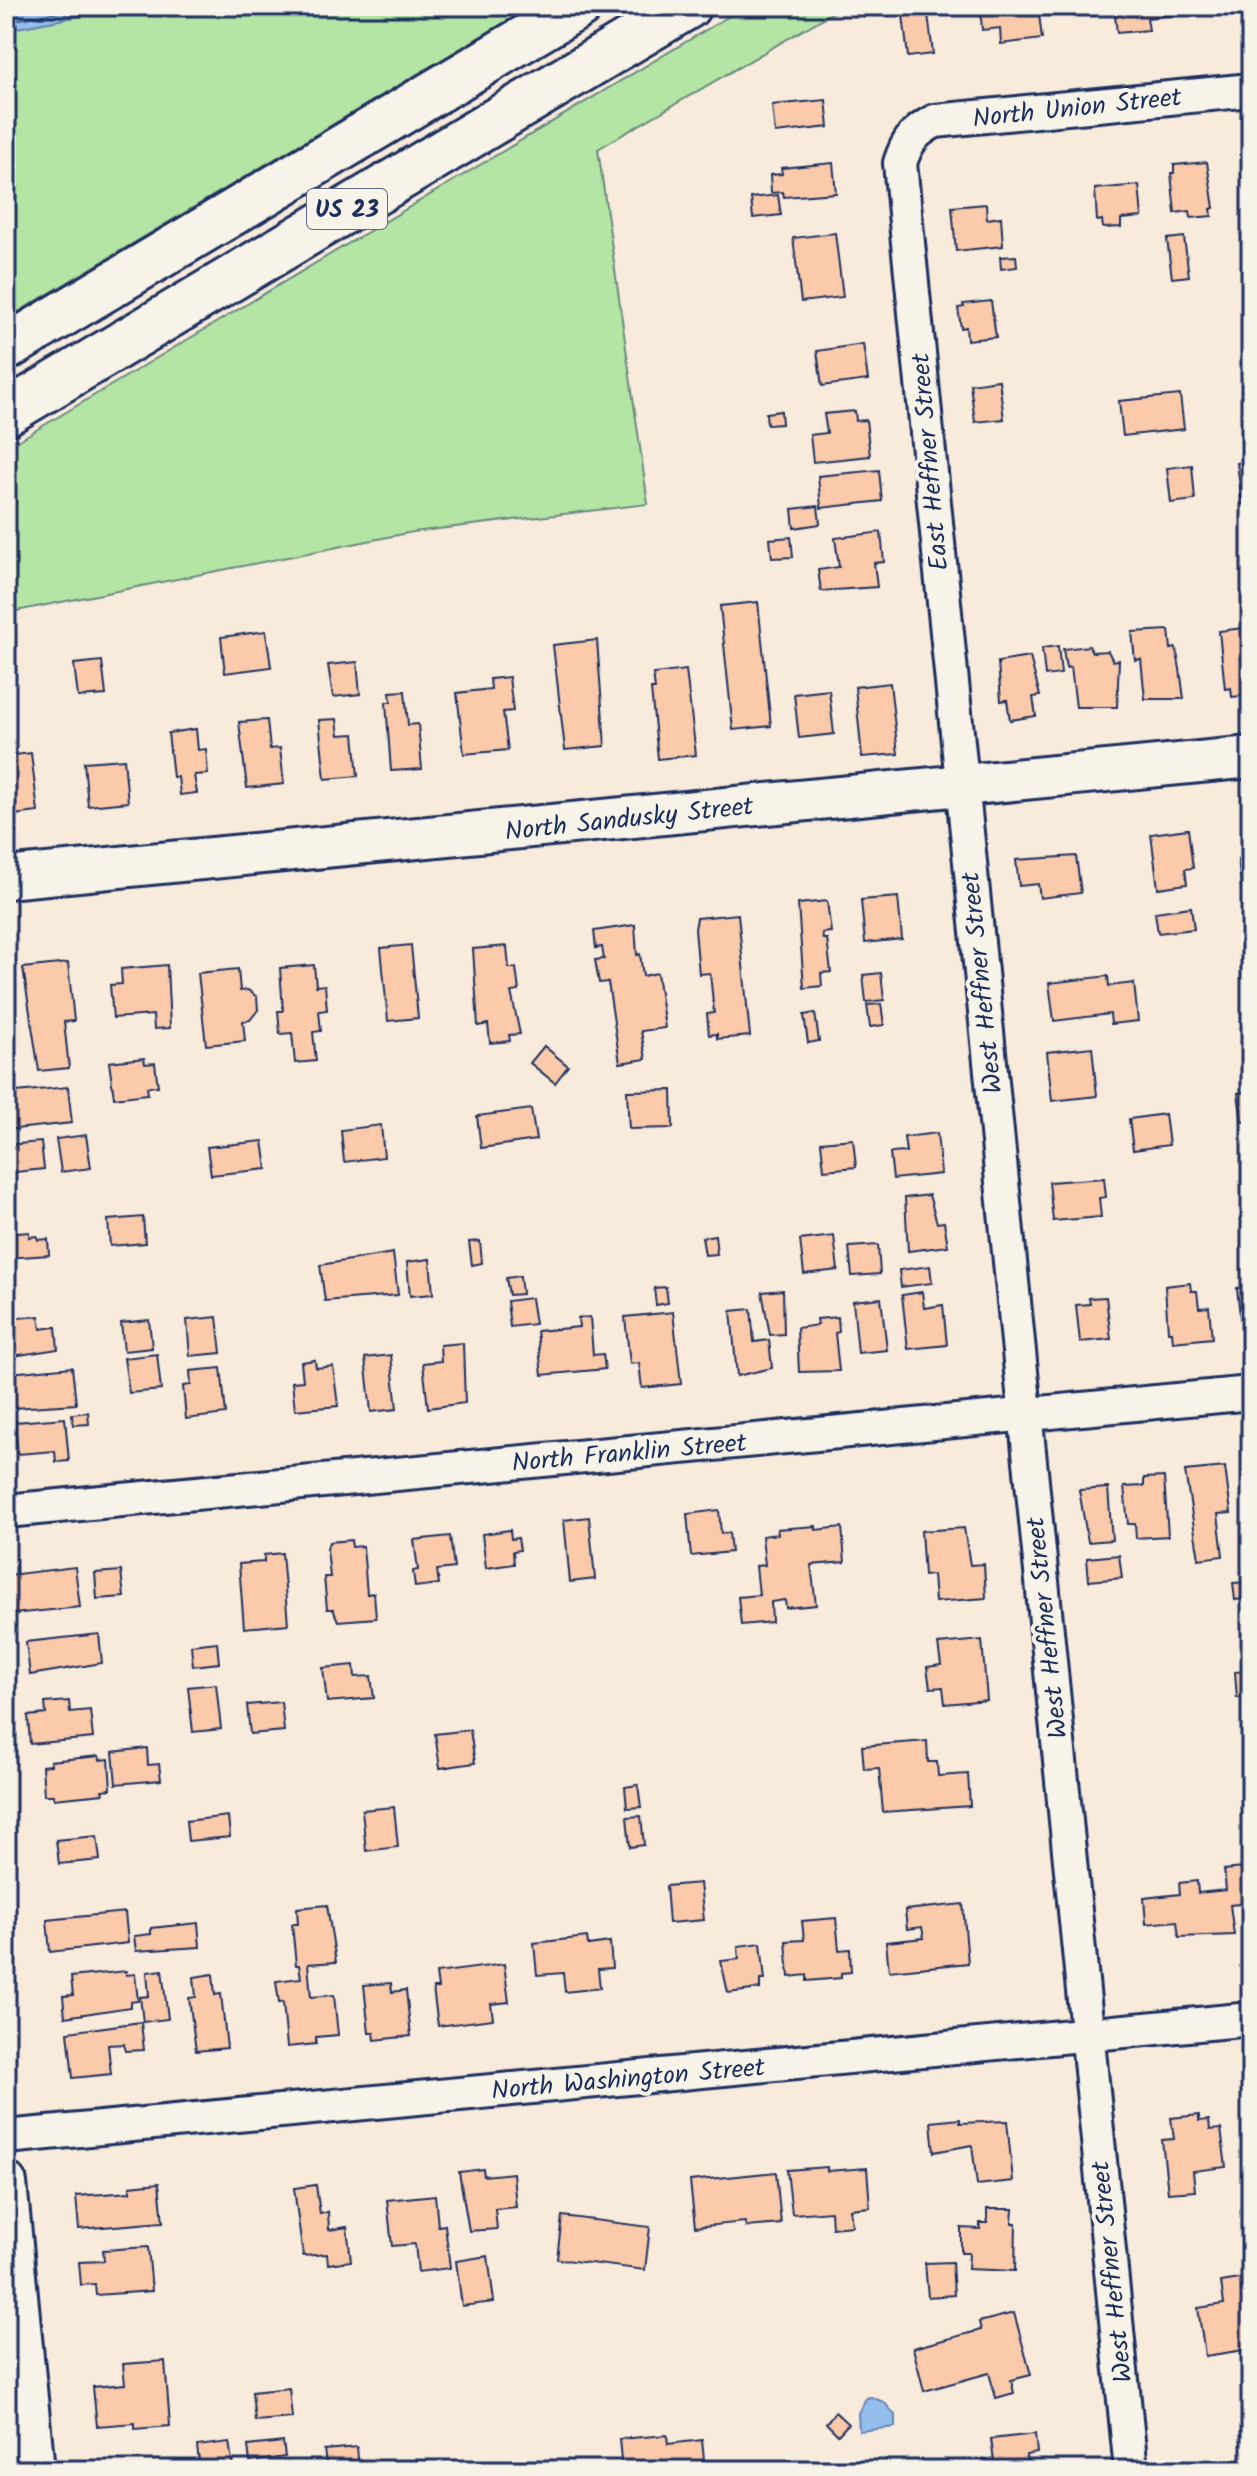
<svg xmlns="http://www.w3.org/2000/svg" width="1257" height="2476" font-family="Kalam,sans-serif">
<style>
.green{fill:#b5e5a4;stroke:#688a81;stroke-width:2}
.water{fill:#94bfed;stroke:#6485b4;stroke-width:2}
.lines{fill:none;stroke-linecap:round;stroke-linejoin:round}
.shore{stroke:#4b6997;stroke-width:2}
.building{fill:#fbcaab;stroke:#1b2f5e;stroke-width:2}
.minor-casing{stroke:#1b2f5e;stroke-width:38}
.tertiary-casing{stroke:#1b2f5e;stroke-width:46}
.motorway-casing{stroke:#1b2f5e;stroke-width:50}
.minor{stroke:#f7f3e8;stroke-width:32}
.tertiary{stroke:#f7f3e8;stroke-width:40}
.motorway{stroke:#f7f3e8;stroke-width:44}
.labels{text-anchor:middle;stroke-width:8;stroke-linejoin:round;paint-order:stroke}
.shield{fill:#f7f3e8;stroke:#5d6a87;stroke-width:2}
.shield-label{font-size:24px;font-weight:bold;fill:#1b2f5e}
.street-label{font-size:26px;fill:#1b2f5e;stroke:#f7f3e8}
</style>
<rect width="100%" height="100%" fill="#f8ebdc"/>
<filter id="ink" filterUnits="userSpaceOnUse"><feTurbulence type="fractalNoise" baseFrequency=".0125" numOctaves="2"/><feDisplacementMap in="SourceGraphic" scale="16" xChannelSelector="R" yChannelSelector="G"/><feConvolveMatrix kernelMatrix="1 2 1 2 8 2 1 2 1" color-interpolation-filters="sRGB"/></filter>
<g filter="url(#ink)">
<g class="green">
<polygon points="132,6 532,6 6,319 6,30"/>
<polygon points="746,6 844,6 598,149 648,504 413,532 6,613 6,448"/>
</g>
<g class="water">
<polygon points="6,6 132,6 6,30"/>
<polygon points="871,2397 884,2402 895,2415 895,2427 859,2431 858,2413 866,2398"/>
</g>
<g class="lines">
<polyline class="shore" points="6,22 89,6"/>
</g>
<g class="building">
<polygon points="902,6 927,6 933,54 908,57"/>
<polygon points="980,6 1038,6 1042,39 1001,44 1000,28 982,30"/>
<polygon points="1114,6 1220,6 1221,9 1147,18 1149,30 1117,33"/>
<polygon points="826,100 829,127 775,133 772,105"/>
<polygon points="1207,162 1214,208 1211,209 1212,216 1191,218 1190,211 1175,213 1171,173 1174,173 1174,165"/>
<polygon points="833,163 836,193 784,197 783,192 771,193 770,175 782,174 781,168"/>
<polygon points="1139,185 1142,217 1121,219 1121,227 1103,228 1102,220 1097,221 1095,189"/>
<polygon points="778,195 781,215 753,218 751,198"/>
<polygon points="986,204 987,219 1001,217 1003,246 956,251 952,207"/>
<polygon points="835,233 843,297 801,302 793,238"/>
<polygon points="1184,237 1189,276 1172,278 1167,239"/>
<polygon points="1016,256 1017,267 1001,269 1000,257"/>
<polygon points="991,301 996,337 967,340 966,327 961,328 958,308 964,307 963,304"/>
<polygon points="863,344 868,380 822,386 817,351"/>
<polygon points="999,380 1004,419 975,422 970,384"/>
<polygon points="1180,395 1184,429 1123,436 1119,401"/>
<polygon points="781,411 782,424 767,425 766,413"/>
<polygon points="855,411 856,421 866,420 870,456 813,462 810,435 827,433 824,414"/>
<polygon points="1251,462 1251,503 1242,504 1237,463"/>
<polygon points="1192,465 1195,500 1171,503 1167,468"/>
<polygon points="879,470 882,501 821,508 818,476"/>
<polygon points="818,506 820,524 794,528 792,509"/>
<polygon points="881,532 884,562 874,563 877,587 821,591 818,570 839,567 835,538"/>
<polygon points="791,537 793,557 772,558 770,539"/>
<polygon points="758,602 771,726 733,730 720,606"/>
<polygon points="1251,627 1251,695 1232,697 1231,688 1225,689 1219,631"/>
<polygon points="1169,630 1171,649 1176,648 1180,669 1184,699 1145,699 1141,659 1135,660 1132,632"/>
<polygon points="266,631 271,667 225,673 221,637"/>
<polygon points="597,640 605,746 565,750 553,645"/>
<polygon points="1058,646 1061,674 1045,676 1042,648"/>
<polygon points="1089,646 1092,652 1108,651 1113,661 1119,660 1117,707 1076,707 1071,667 1066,668 1063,649"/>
<polygon points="1030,657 1040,696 1033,697 1036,716 1010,720 1007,700 1001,701 998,662"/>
<polygon points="102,661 106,695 78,697 74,664"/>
<polygon points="357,662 360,694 333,697 328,665"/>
<polygon points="686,670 696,755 658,759 651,689 655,689 653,674"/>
<polygon points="509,677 513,711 503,712 508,750 464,754 457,693 491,689 490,679"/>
<polygon points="890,683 898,754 862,757 855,687"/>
<polygon points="829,690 834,734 799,738 794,694"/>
<polygon points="405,691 408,725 418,724 422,769 391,771 386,702 391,702 390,692"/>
<polygon points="337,719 339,735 354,734 358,776 325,779 319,720"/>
<polygon points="267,720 270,749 280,748 284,784 247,788 239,722"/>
<polygon points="196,729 198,750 206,749 208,774 194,775 197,793 180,795 178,777 173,777 168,733"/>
<polygon points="31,753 38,812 6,816 6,756"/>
<polygon points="124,759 128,802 88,806 84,762"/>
<polygon points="1188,829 1193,868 1185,869 1187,884 1158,888 1151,834"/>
<polygon points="1076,856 1081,893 1040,898 1038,884 1019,886 1016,860"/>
<polygon points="1251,858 1251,910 1244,911 1238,859"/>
<polygon points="898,897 902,939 865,943 861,900"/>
<polygon points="827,901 831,932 822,933 823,939 827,939 831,972 821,973 822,986 804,988 798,904"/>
<polygon points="1191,907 1194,929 1158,933 1155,912"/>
<polygon points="738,914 750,1036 717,1039 717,1034 709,1035 707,1014 714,1013 710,973 699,974 695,929 697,918"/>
<polygon points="635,925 637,955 640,954 643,976 657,973 665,1028 641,1031 646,1059 620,1063 608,982 599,983 595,960 604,959 602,947 596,948 594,931"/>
<polygon points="411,945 418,1018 388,1021 381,948"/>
<polygon points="507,946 509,968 516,968 519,991 511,992 520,1034 509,1035 510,1041 490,1043 488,1024 478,1026 473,949"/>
<polygon points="68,963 74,1021 64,1022 69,1068 39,1071 23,968"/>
<polygon points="167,965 170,1028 154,1029 153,1015 113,1018 110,985 122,984 121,969"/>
<polygon points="314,965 316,986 325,985 327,1010 319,1011 321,1031 313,1032 316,1061 295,1063 292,1033 280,1034 278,1011 283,1011 280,968"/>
<polygon points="238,969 240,991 248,990 257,997 258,1010 250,1020 243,1021 245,1041 206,1045 198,973"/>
<polygon points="881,973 884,1000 866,1002 863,975"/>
<polygon points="1108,976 1109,986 1134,983 1138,1021 1111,1024 1110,1014 1054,1021 1049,983"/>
<polygon points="881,1004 884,1025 870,1027 867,1005"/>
<polygon points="815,1013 819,1041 808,1043 804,1015"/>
<polygon points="544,1046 568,1066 555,1083 530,1063"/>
<polygon points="1092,1047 1097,1096 1052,1101 1047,1052"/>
<polygon points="144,1058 145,1064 155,1063 158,1086 147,1087 148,1094 114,1098 109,1062"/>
<polygon points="68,1087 72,1123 6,1130 6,1093"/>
<polygon points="672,1090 673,1128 629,1129 627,1091"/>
<polygon points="1251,1092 1251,1121 1242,1122 1238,1093"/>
<polygon points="531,1109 536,1140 481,1148 477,1116"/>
<polygon points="1165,1114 1169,1145 1133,1150 1129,1119"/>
<polygon points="381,1125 384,1157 344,1162 341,1130"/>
<polygon points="937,1133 941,1174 893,1179 890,1153 906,1152 904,1137"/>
<polygon points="86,1135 91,1168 61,1172 56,1139"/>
<polygon points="853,1139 856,1167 824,1170 821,1142"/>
<polygon points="263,1141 267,1169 211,1175 207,1147"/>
<polygon points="41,1142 44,1169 6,1173 6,1145"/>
<polygon points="1104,1178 1106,1197 1099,1198 1101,1217 1053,1221 1049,1182"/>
<polygon points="929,1195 937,1223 944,1222 948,1246 908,1251 905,1198"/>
<polygon points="143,1217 145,1243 110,1246 108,1220"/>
<polygon points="29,1232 29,1237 37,1236 38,1240 48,1239 49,1255 6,1258 6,1234"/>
<polygon points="715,1235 717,1254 705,1255 702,1237"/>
<polygon points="834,1236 838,1270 804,1274 800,1240"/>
<polygon points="480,1241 482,1263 472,1265 469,1242"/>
<polygon points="878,1245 880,1274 852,1276 849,1247"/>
<polygon points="393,1253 398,1295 325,1301 320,1265"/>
<polygon points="430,1259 433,1294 410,1296 407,1262"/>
<polygon points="930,1266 932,1283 901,1287 899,1270"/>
<polygon points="520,1276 522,1294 509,1295 506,1278"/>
<polygon points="1251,1277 1251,1325 1241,1326 1237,1288 1248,1287 1247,1278"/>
<polygon points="1190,1283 1191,1291 1197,1291 1199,1308 1209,1307 1212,1338 1173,1342 1172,1332 1168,1332 1165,1286"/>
<polygon points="666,1287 668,1303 656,1305 654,1288"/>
<polygon points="783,1290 784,1334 770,1335 762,1292"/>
<polygon points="922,1292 924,1308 943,1305 947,1345 908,1349 902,1295"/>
<polygon points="1106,1297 1111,1339 1080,1342 1076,1305 1090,1304 1089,1298"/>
<polygon points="531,1298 535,1324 510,1327 507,1301"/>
<polygon points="881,1298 887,1350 858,1353 853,1301"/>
<polygon points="751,1309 754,1342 769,1340 772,1368 737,1376 731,1311"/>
<polygon points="673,1312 681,1384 642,1388 639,1363 630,1364 625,1317"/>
<polygon points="39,1316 41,1329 56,1327 58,1349 6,1357 6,1319"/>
<polygon points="217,1317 221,1353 190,1356 187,1320"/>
<polygon points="590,1317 593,1355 603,1354 605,1369 542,1375 537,1331 579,1327 578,1318"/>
<polygon points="838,1317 839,1332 835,1333 839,1371 799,1372 797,1328 818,1325 817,1319"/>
<polygon points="149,1320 152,1348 124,1351 121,1323"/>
<polygon points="463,1343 465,1403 428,1408 423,1363 441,1361 440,1345"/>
<polygon points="157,1354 161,1390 129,1393 124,1358"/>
<polygon points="391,1355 397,1409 371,1412 365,1358"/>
<polygon points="315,1360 316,1368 333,1366 338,1406 295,1410 292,1382 303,1381 301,1362"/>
<polygon points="72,1367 76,1404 13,1408 10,1373"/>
<polygon points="221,1368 226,1414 186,1419 183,1386 191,1385 190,1371"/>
<polygon points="88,1412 89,1424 73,1425 72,1414"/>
<polygon points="65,1418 69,1461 56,1462 55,1451 18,1454 15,1422"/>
<polygon points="1225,1467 1231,1513 1218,1514 1223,1556 1199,1559 1185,1471"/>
<polygon points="1164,1477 1168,1536 1136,1538 1135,1524 1128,1524 1124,1487 1144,1486 1144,1478"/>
<polygon points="1108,1488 1112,1540 1088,1542 1079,1490"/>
<polygon points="719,1510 721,1534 729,1533 731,1552 691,1556 687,1514"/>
<polygon points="589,1517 595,1579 570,1582 564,1520"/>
<polygon points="816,1526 816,1530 842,1527 845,1562 811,1565 816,1605 786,1608 785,1600 771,1602 772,1622 741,1625 738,1597 759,1595 756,1566 765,1565 762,1536 778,1534 777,1529"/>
<polygon points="964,1528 970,1565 984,1564 986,1598 935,1602 933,1575 924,1576 921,1531"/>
<polygon points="510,1530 511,1539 518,1538 520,1550 513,1551 514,1564 486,1568 482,1534"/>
<polygon points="450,1536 454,1568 437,1570 439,1584 415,1587 413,1571 418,1570 414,1540"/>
<polygon points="351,1540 352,1547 363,1546 367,1594 374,1593 376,1618 338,1621 333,1609 327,1609 324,1577 330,1577 327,1549 329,1542"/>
<polygon points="282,1553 288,1624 244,1628 239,1564 264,1562 264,1555"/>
<polygon points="1119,1555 1122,1578 1089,1581 1087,1558"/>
<polygon points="75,1567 80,1607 13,1614 8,1575"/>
<polygon points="121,1571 124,1597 97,1599 95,1573"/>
<polygon points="1248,1582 1250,1598 1235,1600 1233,1583"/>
<polygon points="99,1634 102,1663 30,1675 26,1642"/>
<polygon points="982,1640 987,1700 945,1704 943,1687 930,1688 927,1667 941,1665 938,1644"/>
<polygon points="217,1642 219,1663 193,1666 191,1645"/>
<polygon points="354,1665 355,1677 371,1676 374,1698 327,1702 323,1668"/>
<polygon points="1251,1670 1251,1696 1237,1698 1235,1672"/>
<polygon points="216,1684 221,1729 193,1732 188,1687"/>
<polygon points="69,1701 70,1712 90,1710 93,1738 30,1744 28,1716 46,1714 45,1703"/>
<polygon points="281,1702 284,1731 250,1734 247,1705"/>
<polygon points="470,1730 475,1763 440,1768 435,1734"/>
<polygon points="927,1741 928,1762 937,1762 938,1776 968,1774 970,1806 883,1812 879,1768 864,1769 862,1746"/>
<polygon points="147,1748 148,1765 159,1764 161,1780 116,1784 113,1752"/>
<polygon points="99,1756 100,1760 109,1759 111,1789 102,1790 103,1794 54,1799 53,1795 44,1795 42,1766 51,1765 50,1761"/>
<polygon points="638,1785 641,1807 627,1808 625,1787"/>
<polygon points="394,1807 398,1847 366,1851 362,1810"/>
<polygon points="228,1816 230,1837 188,1841 186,1821"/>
<polygon points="641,1816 644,1845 630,1847 627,1817"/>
<polygon points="97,1836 100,1860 59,1864 56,1840"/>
<polygon points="1251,1867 1251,1903 1230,1905 1234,1935 1179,1937 1177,1921 1146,1924 1144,1898 1180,1894 1179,1883 1197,1881 1198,1893 1226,1890 1224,1870"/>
<polygon points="700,1883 704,1920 669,1923 666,1886"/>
<polygon points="963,1904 968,1963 889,1971 886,1942 924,1938 922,1927 907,1929 905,1910"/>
<polygon points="327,1905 336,1962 308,1964 311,1997 334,1995 338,2035 316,2037 316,2044 287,2047 283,2002 279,2003 276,1981 301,1978 299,1965 296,1965 292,1924 298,1924 297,1908"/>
<polygon points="125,1912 128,1943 50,1952 47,1920"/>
<polygon points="836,1918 839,1950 850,1949 851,1972 841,1973 841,1978 807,1981 807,1975 789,1977 786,1941 804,1940 802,1921"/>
<polygon points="198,1923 200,1947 136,1951 134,1936 151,1934 151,1928"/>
<polygon points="587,1937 588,1945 610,1942 612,1968 598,1969 600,1988 565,1992 563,1973 537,1975 534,1943"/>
<polygon points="761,1943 765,1980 760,1980 760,1989 728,1993 721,1961 739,1959 738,1946"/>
<polygon points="504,1964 509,2002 491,2004 493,2019 438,2026 433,1988 438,1988 436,1973"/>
<polygon points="162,1970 168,2019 143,2022 140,1997 149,1996 147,1972"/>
<polygon points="126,1971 126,1975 135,1974 138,2001 130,2002 130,2007 65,2017 63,1996 73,1995 71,1977"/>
<polygon points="213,1974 215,1995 221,1994 227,2048 196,2051 189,1998 196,1997 194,1977"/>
<polygon points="391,1983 392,1992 406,1990 411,2036 375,2040 374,2033 369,2033 364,1985"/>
<polygon points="141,2022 144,2050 125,2051 124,2044 108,2045 111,2074 73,2078 68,2032"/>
<polygon points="1199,2115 1199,2121 1209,2120 1210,2130 1221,2129 1226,2167 1193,2171 1195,2191 1168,2193 1162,2140 1174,2139 1171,2118"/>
<polygon points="960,2119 960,2123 1007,2121 1013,2181 977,2185 972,2145 934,2152 931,2122"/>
<polygon points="827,2167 827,2171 867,2168 870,2207 850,2209 852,2226 832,2228 831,2211 792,2214 787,2170"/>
<polygon points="483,2169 484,2176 513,2173 516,2207 495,2209 497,2229 469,2231 459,2172"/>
<polygon points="776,2172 781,2224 746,2227 745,2222 695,2227 690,2181"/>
<polygon points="159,2183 163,2222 79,2229 76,2196 130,2192 130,2186"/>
<polygon points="316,2185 320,2214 328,2212 329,2230 347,2227 351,2261 328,2264 327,2254 303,2256 294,2188"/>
<polygon points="435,2195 438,2226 445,2225 450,2268 418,2272 415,2244 392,2246 387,2200"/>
<polygon points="987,2209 1013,2209 1012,2223 1016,2223 1015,2271 968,2269 969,2253 961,2253 961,2228 980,2229 980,2223 987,2223"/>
<polygon points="562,2216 650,2227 645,2270 557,2259"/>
<polygon points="148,2247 152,2291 96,2295 95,2284 81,2285 79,2262 104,2261 103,2250"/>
<polygon points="488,2256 494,2302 462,2306 456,2261"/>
<polygon points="952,2262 954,2295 928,2297 925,2263"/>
<polygon points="1240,2279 1251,2349 1205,2356 1198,2308 1224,2304 1221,2282"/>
<polygon points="1014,2313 1031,2375 1011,2380 1014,2393 996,2398 989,2373 924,2391 913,2348 981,2330 979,2322"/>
<polygon points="165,2361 170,2426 135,2429 135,2423 97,2426 93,2387 125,2384 123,2364"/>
<polygon points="289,2388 292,2418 255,2421 252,2392"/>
<polygon points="835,2412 848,2424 838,2435 826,2423"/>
<polygon points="1035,2434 1037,2453 1026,2455 1027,2470 995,2470 991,2439"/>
<polygon points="667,2435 668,2444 702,2440 705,2470 622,2470 619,2439"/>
<polygon points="229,2442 233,2467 200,2470 197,2446"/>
<polygon points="283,2442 285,2457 250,2462 248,2446"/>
<polygon points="357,2447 359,2470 327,2470 324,2450"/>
</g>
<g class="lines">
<defs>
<g id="minor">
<polyline points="6,1511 1251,1393"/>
<polyline points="6,2137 1251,2019"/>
<path d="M 1131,2470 L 900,163 C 907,141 915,131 935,121 L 1251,90"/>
</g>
<g id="tertiary">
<polyline points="6,878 1251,757"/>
<polyline points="6,2183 34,2470"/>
</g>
<g id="motorway">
<polyline points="6,348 579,6"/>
<polyline points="6,413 688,6"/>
</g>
</defs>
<use href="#minor" class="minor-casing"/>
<use href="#tertiary" class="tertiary-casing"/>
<use href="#motorway" class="motorway-casing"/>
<use href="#minor" class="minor"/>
<use href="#tertiary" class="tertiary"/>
<use href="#motorway" class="motorway"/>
</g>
</g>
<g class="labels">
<rect class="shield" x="307" y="189" width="80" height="40" rx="6"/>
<g class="shield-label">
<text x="347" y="217">US 23</text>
</g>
<g class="street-label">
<text transform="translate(1077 107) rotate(-6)" y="9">North Union Street</text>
<text transform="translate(929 462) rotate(-95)" y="9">East Heffner Street</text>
<text transform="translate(629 818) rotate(-6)" y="9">North Sandusky Street</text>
<text transform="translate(981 983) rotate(-96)" y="9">West Heffner Street</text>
<text transform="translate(629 1452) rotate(-5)" y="9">North Franklin Street</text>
<text transform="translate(1046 1628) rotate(-96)" y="9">West Heffner Street</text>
<text transform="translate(628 2078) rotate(-5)" y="9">North Washington Street</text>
<text transform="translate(1111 2272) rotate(-96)" y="9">West Heffner Street</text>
</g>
</g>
<rect width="1257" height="2476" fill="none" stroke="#f7f3e8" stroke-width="32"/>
<rect x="16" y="16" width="1225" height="2444" fill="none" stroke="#1b2f5e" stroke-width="3" filter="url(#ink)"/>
</svg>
